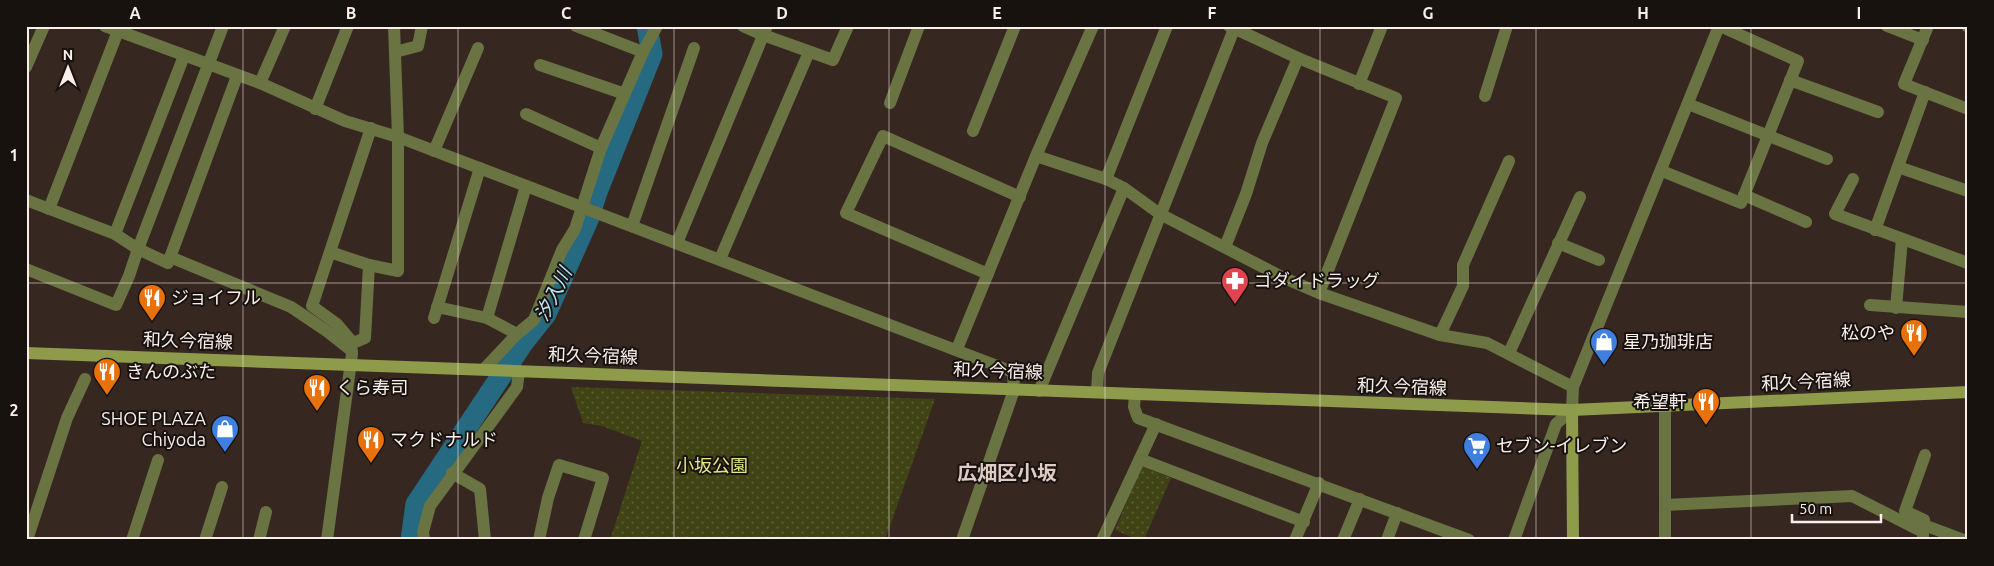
<svg xmlns="http://www.w3.org/2000/svg" width="1994" height="566" font-family="Ubuntu,'Noto Sans JP',sans-serif">
<style>
.green{fill:url(#green-dots)}
.lines{fill:none;stroke-linecap:round;stroke-linejoin:round}
.river{stroke:#266a82;stroke-width:21}
.minor{stroke:#6a7342;stroke-width:12}
.tertiary{stroke:#6a7342;stroke-width:12}
.secondary{stroke:#8d9b4b;stroke-width:12}
.grid{fill:none;stroke:#f9eeea;stroke-width:1;stroke-opacity:0.55}
.labels{text-anchor:middle;stroke-width:4;stroke-linejoin:round;paint-order:stroke}
.poi-label{font-size:18px;fill:#f9eeea;stroke:#18120f;text-anchor:start}
.street-label{font-size:18px;fill:#f9eeea;stroke:#18120f}
.park-label{font-size:18px;fill:#e2e983;stroke:#18120f}
.water-label{font-size:19px;font-style:italic;fill:#bbe5f7;stroke:#18120f}
.quarter-label{font-size:20px;font-weight:bold;fill:#dfcbc3;stroke:#18120f}
.neatline{fill:none;stroke:#f9eeea;stroke-width:2}
.grid-label{font-size:16px;text-anchor:middle;font-weight:bold;fill:#f9eeea}
</style>
<defs>
<pattern id="green-dots" width="8" height="8" patternUnits="userSpaceOnUse" patternTransform="scale(1.25)"><rect width="8" height="8" fill="#404314"/><path d="M2 2h.1M6 6h.1" fill="none" stroke="#5c5e36" stroke-width="1.8" stroke-linecap="round"/></pattern>
</defs>
<rect width="100%" height="100%" fill="#362721"/>
<g class="green">
<polygon points="571,387 935,399 885,540 610,540 642,441 602,426 583,423"/>
<polygon points="1142,466 1171,478 1144,540 1138,540 1115,530"/>
</g>
<g class="lines">
<polyline class="river" points="411,540 416,504 523,343 546,314 588,220 597,192 652,54 647,26"/>
<g class="minor">
<polyline points="105,26 260,83 345,121 398,137 1013,372 1014,390 963,537"/>
<polyline points="576,26 643,52"/>
<polyline points="743,26 763,35 833,60 848,26"/>
<polyline points="1229,26 1298,58 1396,98 1319,293"/>
<polyline points="1887,26 1923,40"/>
<polyline points="1928,26 1904,84 1968,109"/>
<polyline points="1967,26 1968,26"/>
<polyline points="395,52 418,46 422,26"/>
<polyline points="540,65 625,94"/>
<polyline points="1790,80 1878,112"/>
<polyline points="260,83 285,26"/>
<polyline points="1359,84 1382,26"/>
<polyline points="1485,96 1507,26"/>
<polyline points="890,103 919,26"/>
<polyline points="1688,104 1827,159"/>
<polyline points="315,109 348,26"/>
<polyline points="526,114 601,148"/>
<polyline points="973,131 1015,26"/>
<polyline points="434,151 478,48"/>
<polyline points="1036,156 1106,179 1124,188 1160,214 1282,277 1319,293 1440,335 1487,343 1573,387"/>
<polyline points="1898,167 1968,191"/>
<polyline points="1662,171 1741,203 1798,61 1720,26"/>
<polyline points="1106,179 1167,26"/>
<polyline points="1853,179 1835,214 1968,263"/>
<polyline points="1744,195 1806,222"/>
<polyline points="26,200 115,234 138,249 168,263 237,76"/>
<polyline points="49,209 120,26"/>
<polyline points="632,226 694,48"/>
<polyline points="1875,230 1925,92"/>
<polyline points="115,234 184,56"/>
<polyline points="677,243 767,26"/>
<polyline points="1558,243 1599,260"/>
<polyline points="1225,247 1246,194 1262,143 1298,58"/>
<polyline points="330,252 369,265 398,271 398,137 394,26"/>
<polyline points="170,257 291,307 328,332 352,351"/>
<polyline points="720,259 809,52"/>
<polyline points="26,269 116,305 129,276 138,249 223,26"/>
<polyline points="988,274 846,213 883,136 1020,197"/>
<polyline points="1870,305 1968,312"/>
<polyline points="437,307 487,318 517,334"/>
<polyline points="1896,308 1902,239"/>
<polyline points="434,318 480,168"/>
<polyline points="487,318 526,186"/>
<polyline points="1440,335 1463,286 1463,265 1509,161"/>
<polyline points="353,343 337,324 312,306 371,128"/>
<polyline points="353,343 365,338 369,265"/>
<polyline points="1509,353 1580,197"/>
<polyline points="484,369 517,334 534,320 562,250 575,229 601,148 643,52 657,26"/>
<polyline points="1039,391 1124,188"/>
<polyline points="1097,392 1098,373 1234,29"/>
<polyline points="1135,395 1134,407 1138,418 1469,540"/>
<polyline points="1665,407 1665,540"/>
<polyline points="1140,459 1304,522"/>
<polyline points="452,473 480,489 485,540"/>
<polyline points="1665,505 1852,496 1923,532 1923,540"/>
<polyline points="1924,525 1964,540"/>
<polyline points="1923,532 1924,520 1905,511 1925,455"/>
<polyline points="27,540 67,418 85,379"/>
<polyline points="132,540 158,460"/>
<polyline points="205,540 222,487"/>
<polyline points="259,540 266,512"/>
<polyline points="327,540 352,354"/>
<polyline points="424,540 423,532 430,506 517,387 519,371"/>
<polyline points="539,540 548,498 559,465 603,478 584,540"/>
<polyline points="1102,540 1156,424"/>
<polyline points="1295,540 1319,483"/>
<polyline points="1343,540 1360,499"/>
<polyline points="1387,540 1397,513"/>
<polyline points="1514,540 1556,424 1572,410 1573,387 1719,26"/>
</g>
<g class="tertiary">
<polyline points="26,67 44,26"/>
<polyline points="957,349 1036,156 1093,26"/>
</g>
<g class="secondary">
<polyline points="26,353 1572,410 1968,392"/>
<polyline points="1572,410 1573,540"/>
</g>
</g>
<path class="grid" d="M 243,26 L 243,540M 458,26 L 458,540M 674,26 L 674,540M 889,26 L 889,540M 1105,26 L 1105,540M 1320,26 L 1320,540M 1536,26 L 1536,540M 1751,26 L 1751,540M 26,283 L 1968,283"/>
<defs>
<symbol id="pharmacy-pin" viewBox="-11 -11 22 30"><path d="M0 17L-7.5 6A9.5 9.5 0 1 1 7.5 6Z" fill="#e0444e" stroke="#18120f"/><path d="M-2-6h4v4h4v4h-4v4h-4v-4h-4v-4h4Z" fill="#fff"/></symbol>
<symbol id="restaurant-pin" viewBox="-11 -11 22 30"><path d="M0 17L-7.5 6A9.5 9.5 0 1 1 7.5 6Z" fill="#e8710a" stroke="#18120f"/><path d="M-5-6h1v4h1v-4h1v4h1v-4h1v5L-1.5 .5V6h-2V.5L-5-1ZM5-6V6H3V1.5H1.5Q1.5-4 5-6Z" fill="#fff"/></symbol>
<symbol id="shop-pin" viewBox="-11 -11 22 30"><path d="M0 17L-7.5 6A9.5 9.5 0 1 1 7.5 6Z" fill="#3f7fe0" stroke="#18120f"/><path d="M-5-2.5h2.3a2.7 3.5 0 0 1 5.4 0H5L5.5 6h-11ZM-1.5-2.5h3a1.5 2.3 0 0 0-3 0Z" fill="#fff"/></symbol>
<symbol id="supermarket-pin" viewBox="-11 -11 22 30"><path d="M0 17L-7.5 6A9.5 9.5 0 1 1 7.5 6Z" fill="#3f7fe0" stroke="#18120f"/><path d="M-6-5.5h2.5l.6 2H6L4.5 2H-2.5L-4.4-4H-6ZM-1.5 3.2a1.3 1.3 0 1 0 .1 0ZM3 3.2a1.3 1.3 0 1 0 .1 0Z" fill="#fff"/></symbol>
</defs>
<g fill-rule="evenodd">
<use href="#pharmacy-pin" x="1219" y="265" width="32" height="43"/>
<use href="#restaurant-pin" x="136" y="282" width="32" height="43"/>
<use href="#restaurant-pin" x="1898" y="317" width="32" height="43"/>
<use href="#shop-pin" x="1588" y="326" width="32" height="43"/>
<use href="#restaurant-pin" x="91" y="356" width="32" height="43"/>
<use href="#restaurant-pin" x="301" y="372" width="32" height="43"/>
<use href="#restaurant-pin" x="1690" y="386" width="32" height="43"/>
<use href="#shop-pin" x="209" y="413" width="32" height="43"/>
<use href="#restaurant-pin" x="355" y="424" width="32" height="43"/>
<use href="#supermarket-pin" x="1461" y="430" width="32" height="43"/>
</g>
<g class="labels">
<g class="poi-label">
<text x="1254" y="287">ゴダイドラッグ</text>
<text x="171" y="304">ジョイフル</text>
<text x="1895" y="339" text-anchor="end">松のや</text>
<text x="1623" y="348">星乃珈琲店</text>
<text x="126" y="378">きんのぶた</text>
<text x="336" y="394">くら寿司</text>
<text x="1687" y="408" text-anchor="end">希望軒</text>
<text x="206" y="425" text-anchor="end">SHOE PLAZA<tspan x="206" dy="21">Chiyoda</tspan></text>
<text x="390" y="446">マクドナルド</text>
<text x="1496" y="452">セブン-イレブン</text>
</g>
<g class="street-label">
<text transform="translate(188 341) rotate(2)" y="6">和久今宿線</text>
<text transform="translate(593 356) rotate(2)" y="6">和久今宿線</text>
<text transform="translate(998 371) rotate(2)" y="6">和久今宿線</text>
<text transform="translate(1806 382) rotate(-3)" y="6">和久今宿線</text>
<text transform="translate(1402 387) rotate(2)" y="6">和久今宿線</text>
</g>
<g class="park-label">
<text x="712" y="472">小坂公園</text>
</g>
<g class="water-label">
<text transform="translate(553 294) rotate(-63)" y="7">汐入川</text>
</g>
<g class="quarter-label">
<text x="1007" y="480">広畑区小坂</text>
</g>
</g>
<rect width="1994" height="566" fill="none" stroke="#18120f" stroke-width="55"/>
<g transform="translate(68 68)" stroke="#18120f" stroke-width="4" paint-order="stroke">
<path d="M0-4L9 19L0 12L-9 19Z" fill="#f9eeea"/>
<text y="-8" font-size="14" font-weight="bold" text-anchor="middle" fill="#f9eeea">N</text>
</g>
<path d="M1792 514v8h89v-8" fill="none" stroke="#f9eeea" stroke-width="2.5"/>
<text x="1799" y="514" font-size="15" fill="#f9eeea" stroke="#18120f" stroke-width="4" paint-order="stroke">50 m</text>
<rect x="28" y="28" width="1938" height="510" class="neatline"/>
<g class="grid-label">
<text x="135" y="19">A</text>
<text x="351" y="19">B</text>
<text x="566" y="19">C</text>
<text x="782" y="19">D</text>
<text x="997" y="19">E</text>
<text x="1212" y="19">F</text>
<text x="1428" y="19">G</text>
<text x="1643" y="19">H</text>
<text x="1859" y="19">I</text>
<text x="14" y="161">1</text>
<text x="14" y="416">2</text>
</g>
</svg>
